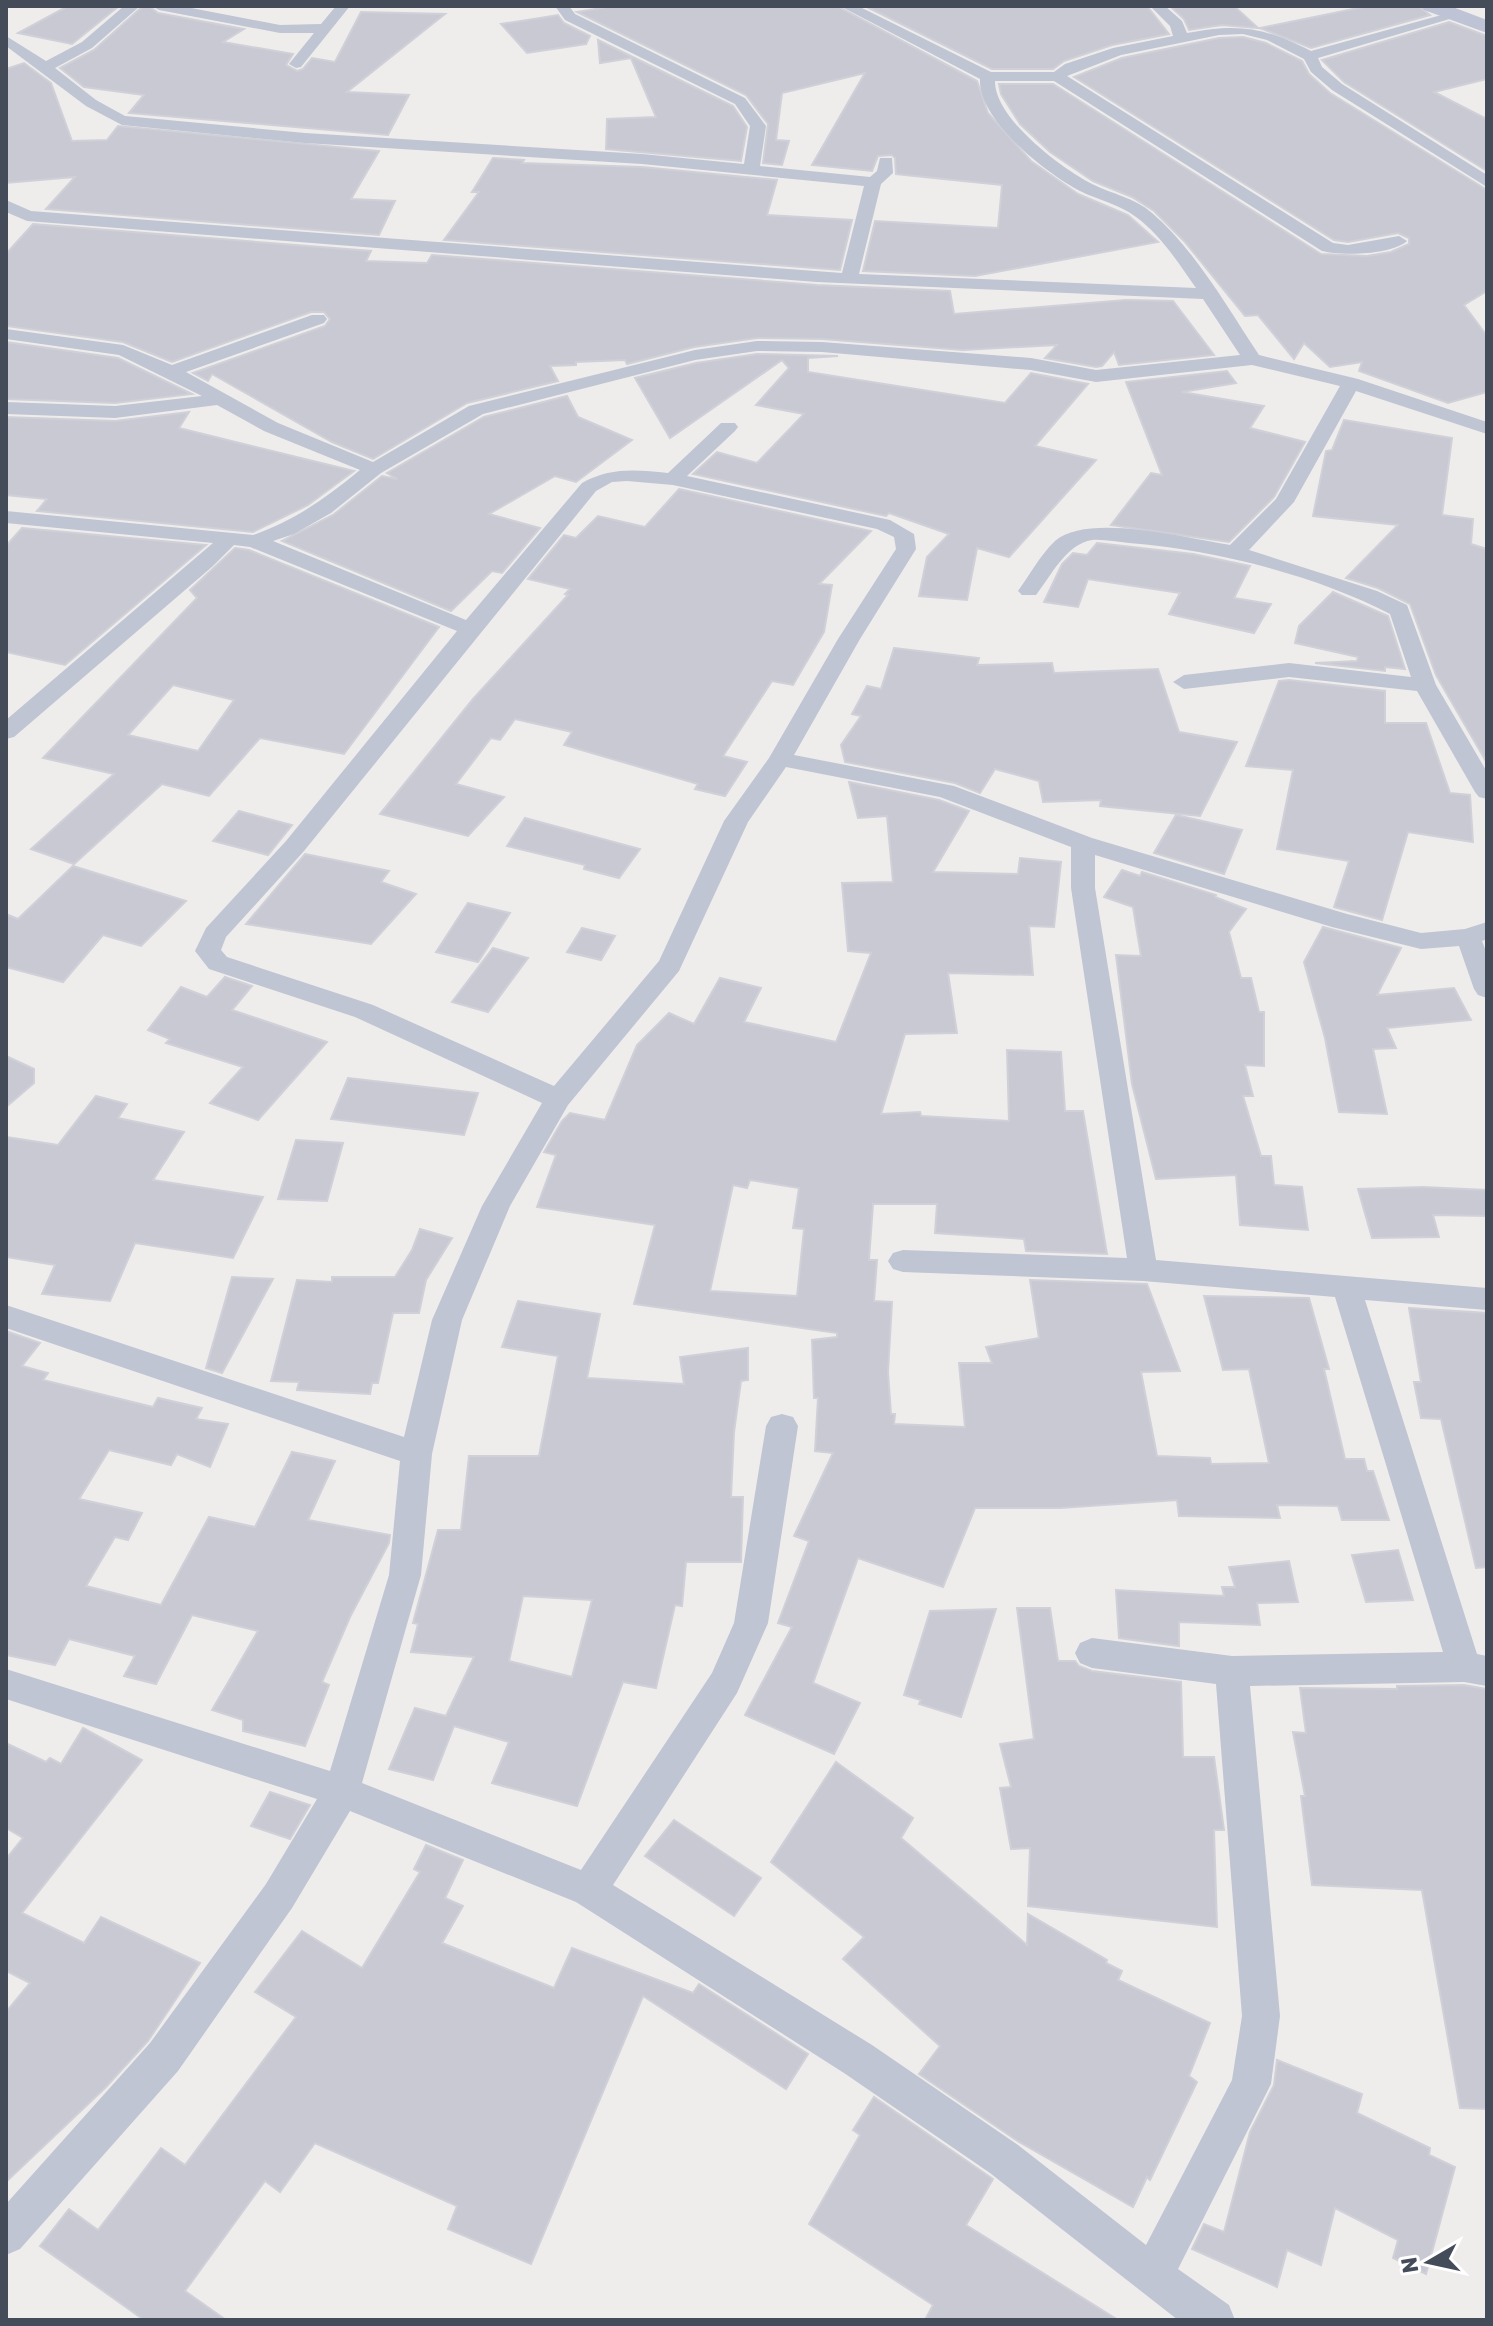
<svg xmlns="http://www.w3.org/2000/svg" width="1493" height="2326" font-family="Rubik,sans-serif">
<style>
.building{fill:#c8c9d2;stroke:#d0d0d8;stroke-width:2;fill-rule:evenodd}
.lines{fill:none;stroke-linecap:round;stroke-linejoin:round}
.street{fill:#bfc5d2;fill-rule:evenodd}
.secondary{fill:#bec4d6;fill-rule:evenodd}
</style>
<rect width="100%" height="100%" fill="#efecec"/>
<g class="building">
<polygon points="68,6 119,6 72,44 18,33"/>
<polygon points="143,6 149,6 158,13 244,29 223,42 293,54 286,65 297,71 303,69 312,58 335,62 361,12 445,14 347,92 409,95 388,135 129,113 144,95 84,87 60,68 94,50"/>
<polygon points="614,6 837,6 977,81 988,113 1031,161 1078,194 1128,215 1158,242 975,276 863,271 875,221 998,228 1002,185 896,174 895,158 892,155 878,156 872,171 812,165 865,73 782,93 776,140 789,141 782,165 763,163 768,124 746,95 577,12"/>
<polygon points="865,6 1147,6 1169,34 1112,45 1064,61 1053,69 992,69"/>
<polygon points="1170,6 1234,6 1258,28 1222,25 1189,30 1184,19"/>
<polygon points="1368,6 1418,6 1430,15 1311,48 1260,28"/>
<polygon points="558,15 564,23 590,36 586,44 527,53 501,24"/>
<polygon points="1449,22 1487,36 1487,79 1434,92 1487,119 1487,171 1344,82 1322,60"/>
<polygon points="1243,37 1266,43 1302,61 1309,74 1330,93 1487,190 1487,291 1464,305 1487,336 1487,392 1448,403 1359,371 1362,362 1330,367 1304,343 1294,359 1258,315 1245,316 1185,242 1154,211 1132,197 1093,181 1050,152 1020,124 1001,94 999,84 1053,84 1321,254 1367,256 1391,252 1409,244 1409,238 1398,233 1348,242 1334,240 1074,77 1122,58 1219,38"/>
<polygon points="598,40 733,106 747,127 741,161 606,149 607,119 656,117 631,58 600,63"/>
<polygon points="24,63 51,83 72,141 107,140 118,126 379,151 351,199 395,201 379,235 46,209 75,177 6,183 6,69"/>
<polygon points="493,158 524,160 522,163 642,167 777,180 767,215 852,220 840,270 444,240 479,192 472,192"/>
<polygon points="33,224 371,251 366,261 427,263 432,255 817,285 950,291 954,314 1126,300 1173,301 1214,355 1119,365 1114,352 1102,366 1096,367 1045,358 1057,345 963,350 822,339 757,338 694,347 627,364 625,360 576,362 576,365 550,366 558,381 467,403 373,459 332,442 212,374 208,381 193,373 325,326 330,319 324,312 311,312 172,362 123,342 6,326 6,254"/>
<polygon points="6,342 118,358 192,394 115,403 6,399"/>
<polygon points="757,354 838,356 808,358 808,372 1005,403 1031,373 1088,384 1035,446 1096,460 1009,557 977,548 967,600 919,596 927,557 949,534 889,513 886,516 693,474 717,452 757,463 804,414 756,405 789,368 782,360 670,438 635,378 696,363"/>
<polygon points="1227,371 1236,383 1182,392 1264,406 1250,428 1305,442 1274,497 1229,542 1111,525 1151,473 1162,475 1126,382"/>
<polygon points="567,396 578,417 632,440 576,482 555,476 489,514 540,528 502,573 492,571 451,611 282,541 333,515 382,476 397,479 387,473 484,417"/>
<polygon points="189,412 179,428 354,471 308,505 253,532 37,511 47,499 6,495 6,417 115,421"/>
<polygon points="1344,420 1452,438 1442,515 1473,519 1471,544 1487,549 1487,763 1436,675 1410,604 1378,588 1346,578 1398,525 1313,516 1326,451 1332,450"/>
<polygon points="679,489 871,531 819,584 832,585 824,632 793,685 772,681 723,756 747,762 725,796 695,789 698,784 564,745 572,732 515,719 500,740 491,738 456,784 504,797 468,836 380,814 473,699 568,595 565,594 570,589 528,579 564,535 576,538 598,516 645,527"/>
<polygon points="22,528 206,545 65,665 6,652 6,546"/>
<polygon points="1097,543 1193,554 1250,566 1234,598 1271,604 1254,633 1169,614 1180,593 1088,579 1078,607 1044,602 1062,564 1073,553 1087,555"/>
<path d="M 235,548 L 249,550 L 439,627 L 344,754 L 260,738 L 209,796 L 162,784 L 74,864 L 31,849 L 114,774 L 43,758 L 197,598 L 190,590 ZM 173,685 L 234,700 L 198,751 L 128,735 Z"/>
<polygon points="1333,592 1388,616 1405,669 1385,667 1385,671 1315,663 1357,661 1358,657 1295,643 1299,626"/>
<polygon points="894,648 979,658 977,665 1052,663 1054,673 1158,669 1179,732 1237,742 1200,816 1100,806 1101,800 1043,802 1039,781 995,769 980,793 955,783 845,762 841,745 861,716 852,714 867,686 881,689"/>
<polygon points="1289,680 1385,691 1385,723 1426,723 1450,793 1470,795 1473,842 1408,832 1382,920 1334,907 1349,861 1277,849 1293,770 1246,766 1279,681"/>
<path d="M 849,782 L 939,800 L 969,811 L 933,872 L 1018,874 L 1020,858 L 1061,862 L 1054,927 L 1029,926 L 1033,975 L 948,973 L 957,1033 L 905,1034 L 881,1114 L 920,1112 L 921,1116 L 1009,1121 L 1007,1050 L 1061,1052 L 1065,1111 L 1083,1111 L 1107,1254 L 1026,1251 L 1024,1239 L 935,1233 L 937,1204 L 873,1204 L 869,1260 L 877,1260 L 874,1301 L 892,1302 L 888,1372 L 891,1414 L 895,1414 L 894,1424 L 965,1427 L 959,1363 L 992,1363 L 986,1347 L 1039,1338 L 1030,1280 L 1147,1284 L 1180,1371 L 1141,1372 L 1157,1456 L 1210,1458 L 1211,1464 L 1269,1463 L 1249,1369 L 1223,1370 L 1204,1296 L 1309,1298 L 1329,1369 L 1324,1369 L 1345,1459 L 1364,1459 L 1367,1471 L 1373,1471 L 1389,1520 L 1342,1520 L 1338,1506 L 1277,1505 L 1280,1518 L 1179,1516 L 1177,1500 L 1060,1508 L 975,1508 L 943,1587 L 858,1558 L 813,1683 L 860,1703 L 834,1754 L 745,1715 L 792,1627 L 778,1623 L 809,1541 L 794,1536 L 833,1453 L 815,1451 L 818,1398 L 814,1398 L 812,1340 L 837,1337 L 837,1333 L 634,1304 L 655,1225 L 537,1207 L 556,1155 L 544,1152 L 562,1121 L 570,1113 L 605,1120 L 637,1045 L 669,1013 L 694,1024 L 720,978 L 761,988 L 744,1022 L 836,1042 L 871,953 L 848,951 L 842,883 L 893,882 L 887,816 L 858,818 ZM 750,1180 L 799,1188 L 793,1228 L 804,1229 L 797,1296 L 710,1291 L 733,1185 L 747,1188 Z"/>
<polygon points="239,811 292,825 268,855 213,841"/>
<polygon points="1176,815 1242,830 1224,874 1154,853"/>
<polygon points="525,818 640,849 619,878 584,869 585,865 507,846"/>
<polygon points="305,854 389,871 381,882 416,894 371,944 246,924"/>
<polygon points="73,866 186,901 141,946 103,935 63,982 6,967 6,914 18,919"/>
<polygon points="1122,870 1140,876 1142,872 1216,895 1215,897 1246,909 1229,932 1241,978 1251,978 1259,1012 1264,1012 1264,1066 1245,1065 1253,1096 1243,1096 1261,1156 1271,1156 1274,1185 1302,1187 1308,1230 1240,1225 1236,1175 1156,1179 1132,1084 1116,955 1141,956 1133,907 1104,897"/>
<polygon points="468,903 510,913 478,962 436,952"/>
<polygon points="1323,927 1401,948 1377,995 1454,988 1471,1020 1387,1028 1396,1048 1373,1049 1387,1114 1339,1112 1325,1038 1304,962"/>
<polygon points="582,928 615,936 601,960 567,952"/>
<polygon points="493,948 528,958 488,1012 452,1002"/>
<polygon points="225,977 252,986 232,1010 327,1042 258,1120 210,1103 243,1067 166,1043 170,1039 148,1030 181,987 207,997"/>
<polygon points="6,1056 34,1069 34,1083 6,1107"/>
<polygon points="348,1078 478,1093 464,1135 331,1119"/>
<polygon points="96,1096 127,1104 118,1118 184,1132 153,1180 263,1197 233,1258 135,1243 110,1301 42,1294 55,1265 6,1257 6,1137 58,1145"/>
<polygon points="296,1140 343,1143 327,1201 278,1199"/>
<polygon points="1423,1187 1487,1190 1487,1216 1433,1215 1439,1237 1372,1238 1358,1189"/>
<polygon points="420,1229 452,1238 426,1280 419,1313 393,1313 378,1383 372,1383 370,1394 297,1390 299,1382 271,1381 297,1280 332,1282 332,1277 395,1277 412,1250"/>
<polygon points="232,1277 273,1279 222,1373 206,1368"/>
<path d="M 518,1301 L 600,1314 L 587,1378 L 684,1384 L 680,1357 L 748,1348 L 748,1380 L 741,1381 L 734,1432 L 731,1497 L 743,1497 L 741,1562 L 686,1562 L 682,1606 L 675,1605 L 656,1688 L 623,1682 L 577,1806 L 492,1783 L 509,1742 L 454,1726 L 433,1780 L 389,1769 L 415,1708 L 446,1716 L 474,1657 L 411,1652 L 418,1624 L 413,1623 L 438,1530 L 461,1530 L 469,1456 L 539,1456 L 558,1356 L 502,1347 ZM 523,1596 L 592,1600 L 572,1677 L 509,1661 Z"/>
<polygon points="1409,1308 1487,1313 1487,1567 1476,1568 1441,1419 1421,1418 1414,1382 1421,1382"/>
<polygon points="6,1331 40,1343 22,1366 48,1373 43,1380 153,1407 158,1398 202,1408 196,1419 228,1424 210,1467 177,1454 171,1465 109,1450 79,1499 142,1513 128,1540 115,1537 86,1586 161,1605 209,1517 255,1527 292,1452 335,1461 308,1520 390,1535 389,1543 350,1617 322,1682 329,1685 305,1746 243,1731 243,1720 212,1710 258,1631 192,1615 156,1684 124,1676 135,1656 69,1639 55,1665 6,1655"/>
<polygon points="1398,1550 1413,1600 1366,1602 1352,1555"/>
<polygon points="1289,1561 1298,1602 1257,1603 1260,1625 1179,1622 1179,1646 1119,1638 1116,1590 1224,1596 1222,1587 1235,1587 1229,1567"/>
<polygon points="1017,1608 1050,1608 1058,1661 1075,1661 1079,1666 1092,1671 1181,1682 1183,1757 1214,1757 1224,1830 1214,1830 1217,1927 1028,1906 1030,1848 1011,1849 1000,1788 1011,1787 1000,1744 1034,1739"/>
<polygon points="996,1609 961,1717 919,1704 921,1700 904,1695 930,1611"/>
<polygon points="1464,1685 1487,1689 1487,2109 1460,2108 1422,1890 1312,1885 1301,1796 1305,1796 1293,1732 1306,1733 1300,1688 1397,1689 1397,1686"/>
<polygon points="83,1728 142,1760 22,1913 84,1943 101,1917 200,1963 148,2041 106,2087 6,2182 6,2012 30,1983 6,1971 6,1859 23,1838 6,1828 6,1743 46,1762 50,1758 61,1764"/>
<polygon points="836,1762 913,1818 901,1838 1027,1945 1028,1914 1107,1960 1106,1963 1122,1971 1118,1980 1210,2023 1189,2076 1197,2082 1150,2180 1147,2177 1133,2207 1016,2140 919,2074 940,2046 843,1959 864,1937 771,1862"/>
<polygon points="270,1792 310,1805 290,1839 251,1826"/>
<polygon points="674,1820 761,1878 734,1916 645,1856"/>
<polygon points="426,1845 463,1860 445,1898 463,1906 442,1943 554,1988 572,1948 693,1993 699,1984 808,2054 786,2089 643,1996 531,2264 448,2229 457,2206 315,2143 280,2192 265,2181 185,2291 226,2320 144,2320 40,2246 69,2209 98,2230 161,2148 185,2165 296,2017 255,1992 302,1931 362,1968 420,1872 414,1869"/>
<polygon points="1277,2060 1362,2094 1357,2113 1430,2148 1429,2155 1455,2167 1426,2274 1393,2258 1398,2240 1335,2208 1321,2265 1287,2250 1277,2287 1192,2249 1204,2224 1224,2232 1250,2132 1274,2085"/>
<polygon points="874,2097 993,2179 966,2225 1118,2320 925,2320 933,2305 809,2224 860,2135 853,2130"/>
</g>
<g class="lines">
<g class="street">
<path d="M 124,6 L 140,6 L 92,48 L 55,68 L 96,100 L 125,116 L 305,133 L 642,154 L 744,164 L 750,126 L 735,104 L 565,20 L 555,6 L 569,6 L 575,14 L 745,98 L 766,126 L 760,166 L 870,177 L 877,171 L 880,158 L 892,158 L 893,173 L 881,184 L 859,274 L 1196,288 C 1179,264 1161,235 1136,217 C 1119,204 1098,200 1080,191 C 1046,173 978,120 980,79 L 840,6 L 858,6 L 991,72 L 1054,72 L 1065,64 L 1113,48 L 1173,36 L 1170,26 L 1150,6 L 1165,6 L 1182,21 L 1187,33 C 1239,23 1264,27 1311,51 L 1456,11 L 1463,15 L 1318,58 L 1322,67 L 1342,84 L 1487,175 L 1487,187 L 1332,90 L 1311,72 L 1304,59 L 1267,40 L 1243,34 L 1219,35 L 1121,55 L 1067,76 L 1333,243 L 1348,245 L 1399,236 L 1407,241 C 1391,255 1343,256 1322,251 L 1054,81 L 995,81 C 994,118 1062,169 1092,184 C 1112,194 1135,198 1152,213 C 1196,251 1227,307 1259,355 L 1358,379 L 1487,422 L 1487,434 L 1356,391 L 1294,502 L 1249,550 L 1377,591 L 1407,605 L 1436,685 L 1487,772 L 1487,799 L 1479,797 L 1475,792 L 1417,691 L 1289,677 L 1184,689 L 1173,682 L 1184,675 L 1289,663 L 1411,677 L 1390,614 C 1316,575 1211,549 1129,543 C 1117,542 1103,539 1092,540 C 1066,544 1051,576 1036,595 L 1022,595 L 1018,591 C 1029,576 1041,554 1055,541 C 1089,512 1189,539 1230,545 L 1276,499 L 1340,386 L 1252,365 L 1096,382 L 1031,370 L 822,352 L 757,351 L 695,360 L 483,414 L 381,473 L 331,513 L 294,534 L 273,541 L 466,620 L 582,483 C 611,467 636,470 668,473 L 721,423 L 735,423 L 738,427 L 735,431 L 687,476 L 890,520 L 914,534 L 916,549 L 860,639 L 794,755 L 954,786 L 1092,838 L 1347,914 L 1421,933 L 1465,929 L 1487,922 L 1487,939 L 1482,941 L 1487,954 L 1487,998 L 1478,995 L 1474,989 L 1459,946 L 1421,949 L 1332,927 L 1095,855 L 1095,888 L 1156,1260 L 1487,1288 L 1487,1310 L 1365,1300 L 1477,1654 L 1487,1656 L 1487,1686 L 1464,1682 L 1250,1686 L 1280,2016 L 1271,2084 L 1178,2269 L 1229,2305 L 1235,2320 L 1178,2320 L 990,2173 L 844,2073 L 576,1902 L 350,1811 L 292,1908 L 178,2071 L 20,2249 L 6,2255 L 6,2204 L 150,2043 L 266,1884 L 317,1799 L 6,1699 L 6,1669 L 330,1771 L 389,1575 L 400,1461 L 6,1328 L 6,1305 L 404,1437 L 432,1320 L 482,1206 L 542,1103 L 355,1017 L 209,969 L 195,951 L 206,928 L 286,841 L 457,631 L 250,547 L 234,545 L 213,566 L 14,737 L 6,739 L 6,720 L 213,543 L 6,523 L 6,511 L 253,535 C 294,521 326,498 360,470 L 264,431 L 217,405 L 115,418 L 6,414 L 6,402 L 115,406 L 202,396 L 119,355 L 6,339 L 6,329 L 123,345 L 172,365 L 312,315 L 324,315 L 327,319 L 324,323 L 186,372 L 278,423 L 373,462 L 469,406 L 695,350 L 757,341 L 822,342 L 1031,358 L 1096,370 L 1240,355 L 1203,299 L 817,282 L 27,221 L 6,212 L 6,200 L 31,211 L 842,273 L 864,186 L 642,164 L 305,143 L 122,125 L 86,106 L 6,46 L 6,36 L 46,61 L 82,42 ZM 627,481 L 673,485 L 877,529 L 894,537 L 896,549 L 838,639 L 769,758 L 724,821 L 659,961 L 554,1086 L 373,1005 L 227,957 L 221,950 L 226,937 L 304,851 L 596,491 L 612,482 ZM 786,767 L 940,797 L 1071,847 L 1071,888 L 1127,1258 L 903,1250 L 893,1253 L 888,1261 L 893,1269 L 903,1272 L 1143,1281 L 1335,1297 L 1443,1652 L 1232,1656 L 1092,1638 L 1080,1643 L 1075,1653 L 1080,1663 L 1092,1668 L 1216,1684 L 1242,2016 L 1232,2080 L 1146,2245 L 1018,2145 L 872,2045 L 613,1885 L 737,1693 L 768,1623 L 798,1426 L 793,1417 L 782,1414 L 771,1417 L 766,1426 L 734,1623 L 712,1673 L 581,1870 L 362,1783 L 421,1575 L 432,1454 L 462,1320 L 510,1206 L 568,1105 L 679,971 L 748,822 Z"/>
<polygon points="152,6 181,6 280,25 321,24 336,6 350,6 301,67 296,68 289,64 314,33 280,33 159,10"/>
</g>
<polygon class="secondary" points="1421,6 1450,6 1487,20 1487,33 1424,10"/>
</g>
<rect width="1493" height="2326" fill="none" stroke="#444b59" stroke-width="16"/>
<g transform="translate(1429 2262) rotate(261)" stroke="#ffffff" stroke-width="6" paint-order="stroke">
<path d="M0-6L14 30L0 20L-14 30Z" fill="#444b59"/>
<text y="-12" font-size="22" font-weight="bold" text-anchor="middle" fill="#444b59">N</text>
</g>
</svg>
